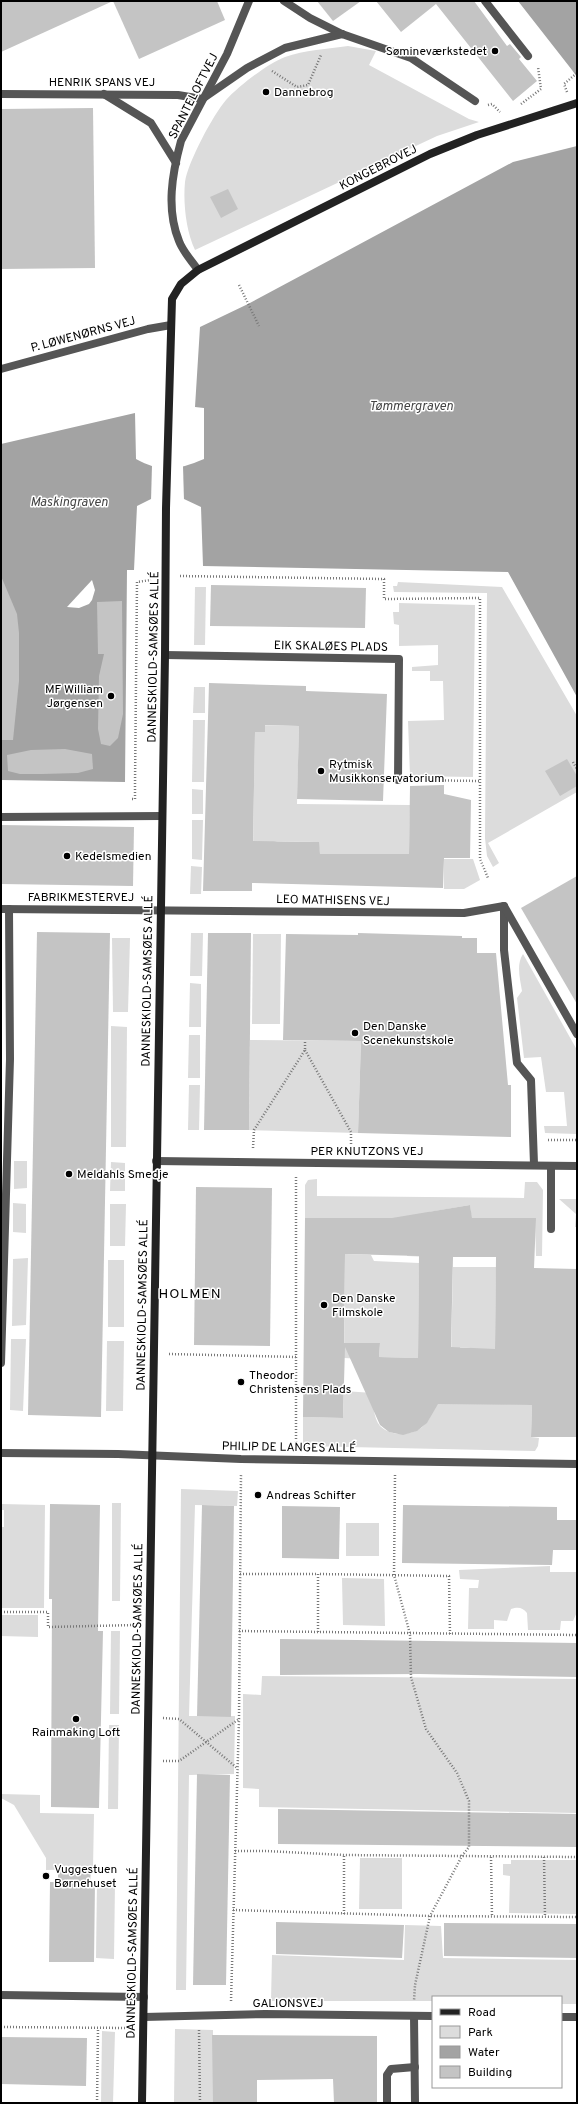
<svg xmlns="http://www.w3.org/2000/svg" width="578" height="2104" font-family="Overpass,sans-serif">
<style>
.green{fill:#dcdcdc}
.water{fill:#a3a3a3}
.pier{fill:#fff}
.building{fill:#c4c4c4;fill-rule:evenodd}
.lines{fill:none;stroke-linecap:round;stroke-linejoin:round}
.path{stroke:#777;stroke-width:2.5;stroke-dasharray:1 2;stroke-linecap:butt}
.lane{stroke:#555;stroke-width:8}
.street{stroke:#555;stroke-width:8}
.secondary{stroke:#222;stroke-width:8}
.poi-dot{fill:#000;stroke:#fff;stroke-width:1.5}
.labels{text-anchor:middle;stroke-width:3;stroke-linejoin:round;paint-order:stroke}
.poi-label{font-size:12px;fill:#000;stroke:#fff;text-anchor:start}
.street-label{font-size:12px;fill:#000;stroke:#fff}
.water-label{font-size:13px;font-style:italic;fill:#444;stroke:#fff}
.quarter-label{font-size:14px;letter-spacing:1px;fill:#000;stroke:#fff}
</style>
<rect width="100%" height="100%" fill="#fff"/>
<g class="green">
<path d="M 348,46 L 376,51 L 369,65 L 469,119 L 479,122 L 437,136 L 195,250 C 186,231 183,203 185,182 C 188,162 213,115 226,100 C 239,86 267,64 285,57 C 304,50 328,49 348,46 Z"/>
<polygon points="398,582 502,587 577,716 577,792 488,843 499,863 493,867 487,856 485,838 487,593 394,592 393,586 397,586"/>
<polygon points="195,587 206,587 205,645 194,645"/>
<polygon points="399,603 475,605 473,777 410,776 408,721 444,720 443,681 430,681 430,671 412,671 412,667 438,665 438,645 399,646 399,625 394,624 393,612 399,612"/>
<polygon points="194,687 205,687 205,713 193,713"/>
<polygon points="193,720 205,720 204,782 192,782"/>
<polygon points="255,725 299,726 297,804 410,805 409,854 320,854 318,842 277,841 253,849"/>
<polygon points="192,789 203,790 203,814 192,814"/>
<polygon points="192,820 203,820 202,860 192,859"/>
<polygon points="444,859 473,859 480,880 464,889 444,889"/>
<polygon points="191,866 202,867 201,894 190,894"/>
<polygon points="191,933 203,933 202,976 190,976"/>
<polygon points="253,934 281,934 280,1024 252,1024"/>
<polygon points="112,938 130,938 128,1012 113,1012"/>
<path d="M 523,954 L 577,1050 L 577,1134 L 545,1133 L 544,1126 L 567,1126 L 564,1092 L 546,1092 L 541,1057 L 524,1058 L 517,998 L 522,991 C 520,978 516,965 523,954 Z"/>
<polygon points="190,983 201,984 201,1027 189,1027"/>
<polygon points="111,1026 127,1027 126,1147 111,1147"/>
<polygon points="189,1035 200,1035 200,1078 188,1078"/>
<polygon points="250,1040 361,1041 358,1133 249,1130"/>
<polygon points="189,1085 200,1085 199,1130 188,1130"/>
<polygon points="14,1161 27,1161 27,1188 14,1189"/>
<polygon points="111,1162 125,1163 125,1191 110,1191"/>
<polygon points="317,1179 317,1196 524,1198 525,1182 537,1182 543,1190 542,1256 536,1256 535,1218 497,1218 476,1257 470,1205 429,1212 429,1257 407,1256 408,1218 305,1218 305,1185 308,1180"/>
<polygon points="559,1199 577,1199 577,1227 575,1227 576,1214"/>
<polygon points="13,1203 26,1204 26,1233 13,1232"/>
<polygon points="110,1204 126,1204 125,1246 110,1246"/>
<polygon points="345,1254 371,1255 374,1261 419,1263 418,1358 379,1357 380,1343 363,1359 344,1358"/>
<polygon points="28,1258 26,1325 12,1326 13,1259"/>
<rect x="108" y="1260" width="16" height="67"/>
<polygon points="453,1267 496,1267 495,1359 471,1358 471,1348 460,1347 459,1358 451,1358"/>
<polygon points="11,1339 26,1339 23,1411 10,1410"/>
<polygon points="107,1341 124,1341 123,1411 106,1411"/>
<path d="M 344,1391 L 373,1393 C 373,1403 373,1417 380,1426 C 392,1438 417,1436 427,1422 C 431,1417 433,1409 436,1402 L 532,1405 L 531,1437 L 539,1438 L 538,1446 L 535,1451 L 303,1446 L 303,1417 L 343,1418 Z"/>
<polygon points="181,1489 238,1491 237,1506 195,1505 189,1716 235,1716 234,1774 189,1775 186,1990 176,1990"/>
<polygon points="112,1503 121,1503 120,1601 112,1601"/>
<polygon points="1,1504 45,1505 44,1608 1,1608 1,1527 4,1527 4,1510 1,1510"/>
<rect x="346" y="1523" width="33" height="33"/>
<path d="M 550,1566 L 550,1572 L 577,1572 L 577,1612 L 573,1621 L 561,1621 L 560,1630 L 528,1630 L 527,1613 C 522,1607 518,1607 511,1609 L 507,1621 L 494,1620 L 494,1629 L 468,1629 L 469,1588 L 478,1588 L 479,1580 L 460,1579 L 459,1570 Z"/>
<polygon points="342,1578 384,1579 385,1626 343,1625"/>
<polygon points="1,1615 38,1615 38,1637 1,1636"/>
<polygon points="111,1631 120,1631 119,1714 110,1714"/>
<polygon points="262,1676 577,1679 577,1813 259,1807 259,1789 243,1788 243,1694 261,1695"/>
<polygon points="109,1725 119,1725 118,1809 108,1809"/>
<polygon points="1,1794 40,1795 40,1813 94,1814 93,1869 46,1870 46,1858 14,1805 1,1798"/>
<polygon points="360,1858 402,1858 402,1909 359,1909"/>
<polygon points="511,1860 577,1860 577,1914 509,1913 510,1876 503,1875 503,1864 511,1864"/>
<polygon points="97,1881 115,1882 114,1959 96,1958"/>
<polygon points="405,1925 441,1926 443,1958 577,1960 577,2004 561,2004 561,1997 433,1997 433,2001 271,2001 272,1955 404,1960"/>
<polygon points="175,2029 213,2030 213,2103 174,2103"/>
<polygon points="102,2031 115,2032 113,2103 101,2103"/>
</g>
<g class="water">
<polygon points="518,1 577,1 577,77 572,70"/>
<path d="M 577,146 L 577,697 L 508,572 L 203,566 L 201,507 L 184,499 L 151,499 L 137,506 L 134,570 L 127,570 L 125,782 L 1,780 L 1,444 L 135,413 L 136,459 C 161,473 178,470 204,459 L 204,408 L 195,407 L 200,327 L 248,304 L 513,162 Z"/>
</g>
<g class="pier">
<polygon points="152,465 183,466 184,501 151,501"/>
<polygon points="92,580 95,590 92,600 89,604 79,608 67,607"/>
</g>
<g class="building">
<polygon points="1,1 113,1 1,52"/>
<polygon points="113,1 217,1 225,20 139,59"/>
<polygon points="317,1 361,1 333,21"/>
<polygon points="376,1 474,1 507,46 510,44 521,57 519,59 537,81 513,101 436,4 401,32"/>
<polygon points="93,108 95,268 1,269 1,109"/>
<polygon points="228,189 238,209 221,218 210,197"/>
<polygon points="1,576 17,614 19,633 19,681 13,740 1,740"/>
<polygon points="211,585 366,588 365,628 210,626"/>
<polygon points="122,601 123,714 118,738 110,746 101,744 98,729 99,676 104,654 98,654 97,602"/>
<polygon points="209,683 306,686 306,691 387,694 383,801 297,799 299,726 265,725 265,732 255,732 253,841 319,842 320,854 409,854 410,786 444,785 444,794 471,800 470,858 444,858 443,888 252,883 252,891 203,891"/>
<polygon points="65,749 92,754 93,769 78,773 42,774 20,774 8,771 7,755 31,750"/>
<polygon points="567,759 577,776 577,786 560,796 545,771"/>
<polygon points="1,825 134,827 133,886 1,884"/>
<polygon points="577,876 577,1004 521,908"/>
<polygon points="37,932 110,933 101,1417 28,1415"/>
<polygon points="208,933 251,933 249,1130 204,1130"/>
<polygon points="358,933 462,936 462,938 477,938 477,953 496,953 508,1085 511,1085 511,1137 358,1133 361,1041 283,1040 286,934 358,935"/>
<polygon points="196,1187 272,1188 270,1346 194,1345"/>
<path d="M 470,1205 L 472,1218 L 536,1218 L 534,1268 L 577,1269 L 577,1437 L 531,1437 L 532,1405 L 438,1404 L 427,1423 L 417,1431 L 403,1435 L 389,1432 L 380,1425 L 345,1347 L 343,1418 L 303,1417 L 305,1218 L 392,1218 ZM 345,1254 L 419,1256 L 418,1358 L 379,1357 L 380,1343 L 344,1343 ZM 453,1257 L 496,1257 L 495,1349 L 451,1347 Z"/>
<polygon points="50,1504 100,1505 98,1631 103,1631 99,1808 51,1807 52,1599 49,1599"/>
<polygon points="202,1505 234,1506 231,1717 197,1716"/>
<polygon points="403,1505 557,1507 557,1520 577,1520 577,1550 553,1550 552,1565 402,1563"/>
<polygon points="282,1506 340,1507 339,1559 282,1558"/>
<polygon points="280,1639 577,1643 577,1677 419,1674 280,1675"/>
<polygon points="197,1774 230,1775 226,1985 193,1985"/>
<polygon points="278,1809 577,1814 577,1847 278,1844"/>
<polygon points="58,1870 91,1870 90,1882 95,1882 94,1962 49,1962 50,1882 58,1882"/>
<polygon points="276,1922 404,1925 402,1958 276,1954"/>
<polygon points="444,1923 577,1924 577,1958 444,1956"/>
<polygon points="212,2035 377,2036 377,2103 334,2103 333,2079 257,2080 257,2103 213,2103"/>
<polygon points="1,2037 87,2038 86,2086 1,2084"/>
</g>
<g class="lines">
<g class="path">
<polyline points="272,71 297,87 308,85 321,55"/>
<polyline points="567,92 564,84 577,73"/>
<polyline points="521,104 541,89 538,67"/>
<polyline points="488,105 492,104 500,112"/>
<polyline points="239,285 259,326"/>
<polyline points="180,576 384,579 384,599 480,598 480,859 488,878"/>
<polyline points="573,762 577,769"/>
<polyline points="412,780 479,781"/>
<polyline points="132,799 135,799 135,785 137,582 151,580"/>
<polyline points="305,1050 351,1132 351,1149"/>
<polyline points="548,1140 577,1140"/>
<polyline points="253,1148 254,1130 305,1050 305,1040"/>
<polyline points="169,1354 297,1357"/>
<polyline points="296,1445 296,1176"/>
<polyline points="395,1475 394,1575 410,1634 411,1677 426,1729 457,1773 469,1801 469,1847 462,1856 430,1916 415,1985 414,2001"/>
<polyline points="240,1574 318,1574"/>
<polyline points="1,1612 48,1612 48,1627 135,1625"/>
<polyline points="239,1631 577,1635"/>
<polyline points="318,1632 318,1574 449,1576 450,1634"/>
<polyline points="163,1718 179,1719 237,1768"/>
<polyline points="163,1761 179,1761 239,1719"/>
<polyline points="235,1851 266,1851 344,1855 577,1857"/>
<polyline points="491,1857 492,1917"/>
<polyline points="544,1857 545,1917"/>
<polyline points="233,1910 430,1916 577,1917"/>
<polyline points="344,1914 344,1855"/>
<polyline points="231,2001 239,1719 241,1474"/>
<polyline points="1,2027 129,2028"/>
<polyline points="199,2030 200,2103"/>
<polyline points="97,2103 98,2028"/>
</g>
<g class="lane">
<polyline points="485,1 528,56"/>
<polyline points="342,34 411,58 475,101"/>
<polyline points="104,94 151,123 176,163"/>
<polyline points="1,369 148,329 171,325"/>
<polyline points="1,817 162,816"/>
<polyline points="504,906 504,950 517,1063 531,1080 534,1164"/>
<polyline points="551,1229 551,1166"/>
<polyline points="1,1363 10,1059 9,909"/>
<polyline points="387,2103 387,2075 391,2069 415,2067"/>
</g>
<g class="street">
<polyline points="284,1 310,18 342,34"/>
<polyline points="1,94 178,95 202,99"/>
<polyline points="205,97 247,68 285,48 342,34"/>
<path d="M 198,270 C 192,261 183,252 179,241 C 166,209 172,174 181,141 L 227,54 L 249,1"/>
<polyline points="165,655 399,659 398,780"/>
<polyline points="1,909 464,913 504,906 577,1034"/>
<polyline points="156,1161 577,1166"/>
<polyline points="1,1453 118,1454 241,1459 577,1464"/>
<polyline points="1,1995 144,1997"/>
<polyline points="414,2016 415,2103"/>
<polyline points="144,2017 265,2014 433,2016"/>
<polyline points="561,2017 577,2017"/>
</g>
<polyline class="secondary" points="142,2103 165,655 166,508 172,299 181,284 198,270 430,154 477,135 577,103"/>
</g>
<g class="poi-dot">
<circle cx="495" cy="51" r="4"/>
<circle cx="266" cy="92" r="4"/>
<circle cx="111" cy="696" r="4"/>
<circle cx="321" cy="771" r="4"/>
<circle cx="67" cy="856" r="4"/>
<circle cx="355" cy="1033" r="4"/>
<circle cx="69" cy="1174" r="4"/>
<circle cx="324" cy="1305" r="4"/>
<circle cx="241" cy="1382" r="4"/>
<circle cx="258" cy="1495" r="4"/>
<circle cx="76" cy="1719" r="4"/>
<circle cx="46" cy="1876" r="4"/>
</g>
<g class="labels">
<g class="poi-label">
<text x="487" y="55" text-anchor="end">Sømineværkstedet</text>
<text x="274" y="96">Dannebrog</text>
<text x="103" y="693" text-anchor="end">MF William<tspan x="103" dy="14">Jørgensen</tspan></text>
<text x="329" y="768">Rytmisk<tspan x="329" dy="14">Musikkonservatorium</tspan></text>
<text x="75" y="860">Kedelsmedien</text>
<text x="363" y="1030">Den Danske<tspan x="363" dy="14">Scenekunstskole</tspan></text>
<text x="77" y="1178">Meldahls Smedje</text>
<text x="332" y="1302">Den Danske<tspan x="332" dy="14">Filmskole</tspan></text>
<text x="249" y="1379">Theodor<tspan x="249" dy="14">Christensens Plads</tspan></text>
<text x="266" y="1499">Andreas Schifter</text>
<text x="76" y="1736" text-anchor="middle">Rainmaking Loft</text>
<text x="54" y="1873">Vuggestuen<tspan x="54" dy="14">Børnehuset</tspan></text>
</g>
<g class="street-label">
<text x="102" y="86">HENRIK SPANS VEJ</text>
<text transform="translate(193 96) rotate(-63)" y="4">SPANTELOFTVEJ</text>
<text transform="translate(378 167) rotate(-27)" y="4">KONGEBROVEJ</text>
<text transform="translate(83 334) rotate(-15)" y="4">P. LØWENØRNS VEJ</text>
<text transform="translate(331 646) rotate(1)" y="4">EIK SKALØES PLADS</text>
<text transform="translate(153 657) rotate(-89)" y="4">DANNESKIOLD-SAMSØES ALLÉ</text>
<text x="81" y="901">FABRIKMESTERVEJ</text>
<text transform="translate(333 900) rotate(1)" y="4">LEO MATHISENS VEJ</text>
<text transform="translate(147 981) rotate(-89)" y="4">DANNESKIOLD-SAMSØES ALLÉ</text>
<text x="367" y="1155">PER KNUTZONS VEJ</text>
<text transform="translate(142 1305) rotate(-89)" y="4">DANNESKIOLD-SAMSØES ALLÉ</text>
<text transform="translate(289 1447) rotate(1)" y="4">PHILIP DE LANGES ALLÉ</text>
<text transform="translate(137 1629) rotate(-89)" y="4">DANNESKIOLD-SAMSØES ALLÉ</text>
<text transform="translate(132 1953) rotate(-89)" y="4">DANNESKIOLD-SAMSØES ALLÉ</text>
<text x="288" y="2007">GALIONSVEJ</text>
</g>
<g class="water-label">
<text x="411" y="410">Tømmergraven</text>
<text x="69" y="506">Maskingraven</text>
</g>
<g class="quarter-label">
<text x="190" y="1298">HOLMEN</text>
</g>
</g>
<rect width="578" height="2104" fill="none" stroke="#000000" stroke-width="4"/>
<rect x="432" y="1996" width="130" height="92" fill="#ffffff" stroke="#999999"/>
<rect x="440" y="2009" width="20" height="6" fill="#222222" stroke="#999999"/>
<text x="468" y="2016" font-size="12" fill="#000000">Road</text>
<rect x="440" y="2026" width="20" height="12" fill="#dcdcdc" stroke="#999999"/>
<text x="468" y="2036" font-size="12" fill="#000000">Park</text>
<rect x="440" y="2046" width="20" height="12" fill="#a3a3a3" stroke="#999999"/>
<text x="468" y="2056" font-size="12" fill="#000000">Water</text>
<rect x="440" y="2066" width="20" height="12" fill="#c4c4c4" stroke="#999999"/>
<text x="468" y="2076" font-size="12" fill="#000000">Building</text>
</svg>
